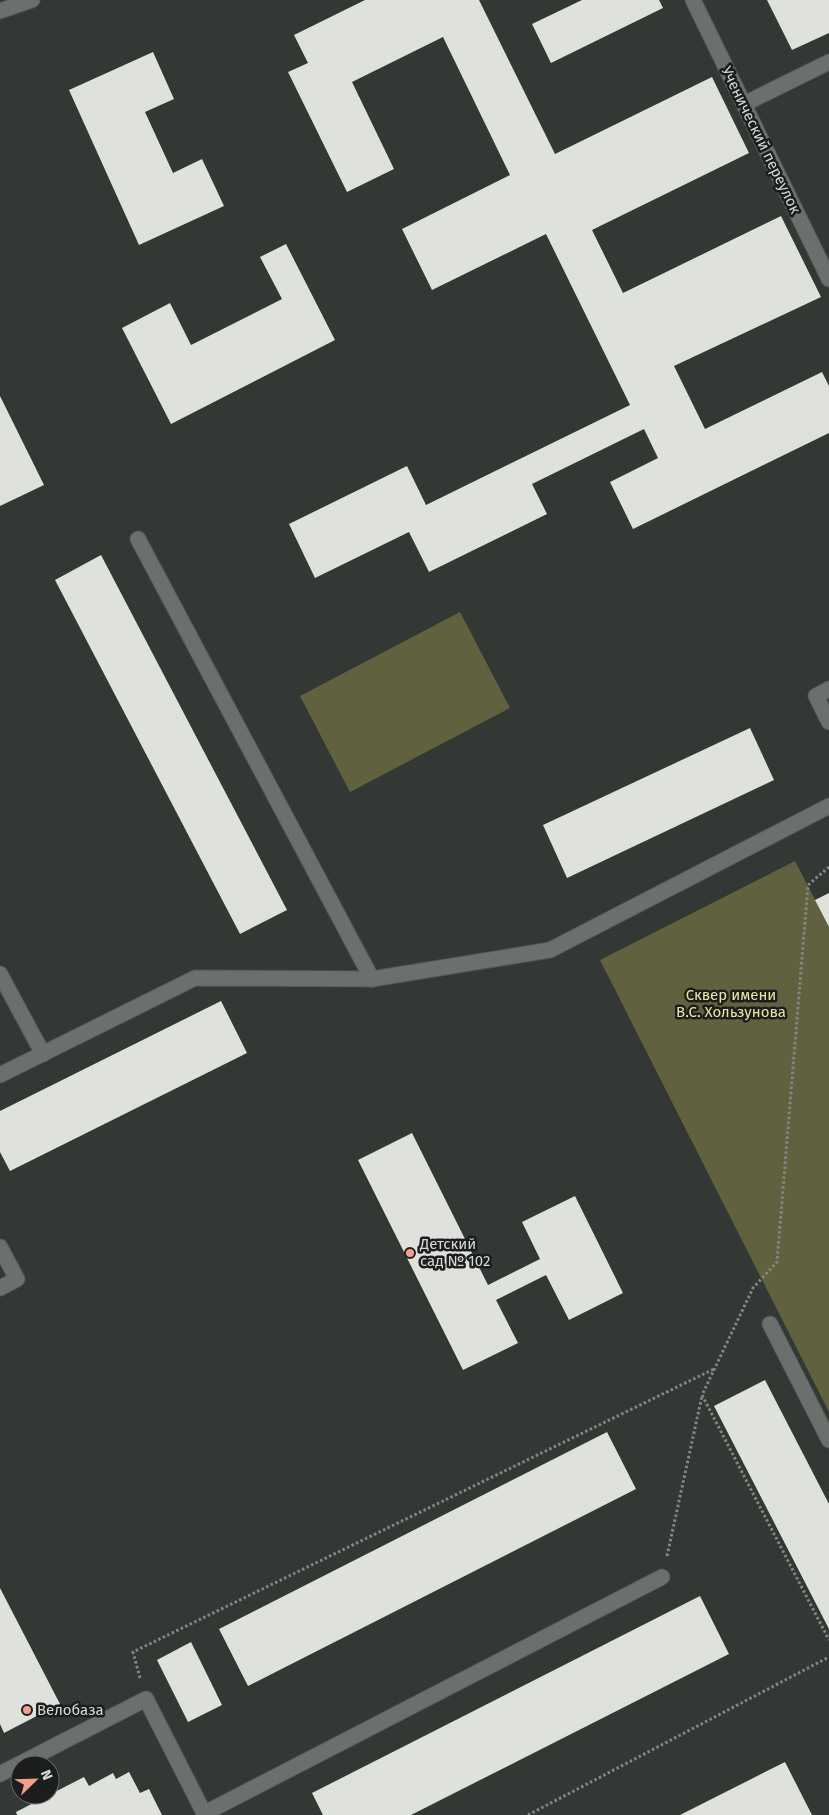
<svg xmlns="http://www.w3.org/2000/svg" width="829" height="1815" font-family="'Fira Sans',sans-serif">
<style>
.green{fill:#61613f}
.building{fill:#dee1dc}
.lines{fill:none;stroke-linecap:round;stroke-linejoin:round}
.minor-casing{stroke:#525754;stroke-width:17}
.path{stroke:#838784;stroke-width:3;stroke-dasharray:2.5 2.5;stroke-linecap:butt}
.minor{stroke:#6a706c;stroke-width:15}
.poi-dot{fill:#f49d8c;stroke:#1c1e1d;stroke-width:2}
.labels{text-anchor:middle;stroke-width:5;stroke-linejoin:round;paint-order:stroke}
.street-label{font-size:15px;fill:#d5d9d7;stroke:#1c1e1d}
.park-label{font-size:15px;fill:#e9e7a5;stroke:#1c1e1d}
.poi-label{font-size:15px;fill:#d5d9d7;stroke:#1c1e1d;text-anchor:start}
</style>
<rect width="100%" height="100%" fill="#333834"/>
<g class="green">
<polygon points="460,612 510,708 350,792 300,696"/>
<polygon points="795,861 829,927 829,1412 600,960"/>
</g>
<g class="building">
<polygon points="365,0 479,0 555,154 712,77 749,153 592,230 623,293 781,216 821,297 674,366 705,429 822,372 829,386 829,433 633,529 610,482 658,458 644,429 532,484 547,514 429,572 409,532 315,578 289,524 407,466 426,505 630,405 546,234 432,290 402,229 510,175 443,37 352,82 394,169 347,192 288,72 308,63 294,35"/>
<polygon points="582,0 659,0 663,8 551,63 532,24"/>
<polygon points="767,0 829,0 829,33 792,50"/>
<polygon points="153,52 174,99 145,112 173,173 202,159 224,206 139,245 69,90"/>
<polygon points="286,244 335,340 171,424 122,328 170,303 191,345 282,299 260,257"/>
<polygon points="0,396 44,485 0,506"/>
<polygon points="101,555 287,910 240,934 55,580"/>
<polygon points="750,728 774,780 567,878 543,825"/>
<polygon points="829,893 829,927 815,900"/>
<polygon points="221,1001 247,1053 10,1171 0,1152 0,1111"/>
<polygon points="412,1133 488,1285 540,1259 522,1222 575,1196 623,1293 569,1320 546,1275 496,1300 518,1343 463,1370 358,1160"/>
<polygon points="765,1380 829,1504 829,1629 714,1406"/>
<polygon points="607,1432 636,1489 248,1686 219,1629"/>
<polygon points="0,1588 60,1704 4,1733 0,1724"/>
<polygon points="700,1596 729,1654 411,1815 323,1815 312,1793"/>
<polygon points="191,1642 222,1705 188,1722 157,1660"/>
<polygon points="785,1762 812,1815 680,1815"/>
<polygon points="129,1772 140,1793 149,1789 162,1815 17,1815 16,1812 84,1777 89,1786 113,1773 116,1779"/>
</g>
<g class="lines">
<defs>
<g id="minor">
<polyline points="693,0 829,279"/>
<polyline points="0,11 32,0"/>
<polyline points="744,104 829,62"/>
<polyline points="138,539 372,979"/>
<polyline points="829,689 816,696 829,722"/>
<polyline points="0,974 43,1054"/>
<polyline points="0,1075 195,978 372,979 550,950 829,806"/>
<polyline points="0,1247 17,1279 0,1288"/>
<polyline points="770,1324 829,1440"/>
<polyline points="0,1774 146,1699 205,1815"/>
<polyline points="205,1813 662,1577"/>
</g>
</defs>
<use href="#minor" class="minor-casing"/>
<g class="path">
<polyline points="829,867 808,885 777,1262 753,1288 702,1395 829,1640"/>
<polyline points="667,1556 702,1396"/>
<polyline points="140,1678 133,1652 714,1369"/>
<polyline points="528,1815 829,1657"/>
</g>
<use href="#minor" class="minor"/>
</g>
<g class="poi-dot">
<circle cx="410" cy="1253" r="5"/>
<circle cx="27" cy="1710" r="5"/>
</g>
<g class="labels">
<g class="street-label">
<text transform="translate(761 140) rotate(64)" y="5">Ученический переулок</text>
</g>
<g class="park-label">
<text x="731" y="1000">Сквер имени<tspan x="731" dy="17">В.С. Хользунова</tspan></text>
</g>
<g class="poi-label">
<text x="420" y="1249">Детский<tspan x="420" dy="17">сад № 102</tspan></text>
<text x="37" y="1715">Велобаза</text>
</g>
</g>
<g transform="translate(35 1780) rotate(67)"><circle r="24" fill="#1c1e1d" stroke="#666967"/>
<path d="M0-4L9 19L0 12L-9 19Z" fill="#f49d8c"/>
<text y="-8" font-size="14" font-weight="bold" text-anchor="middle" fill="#d5d9d7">N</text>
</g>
</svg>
